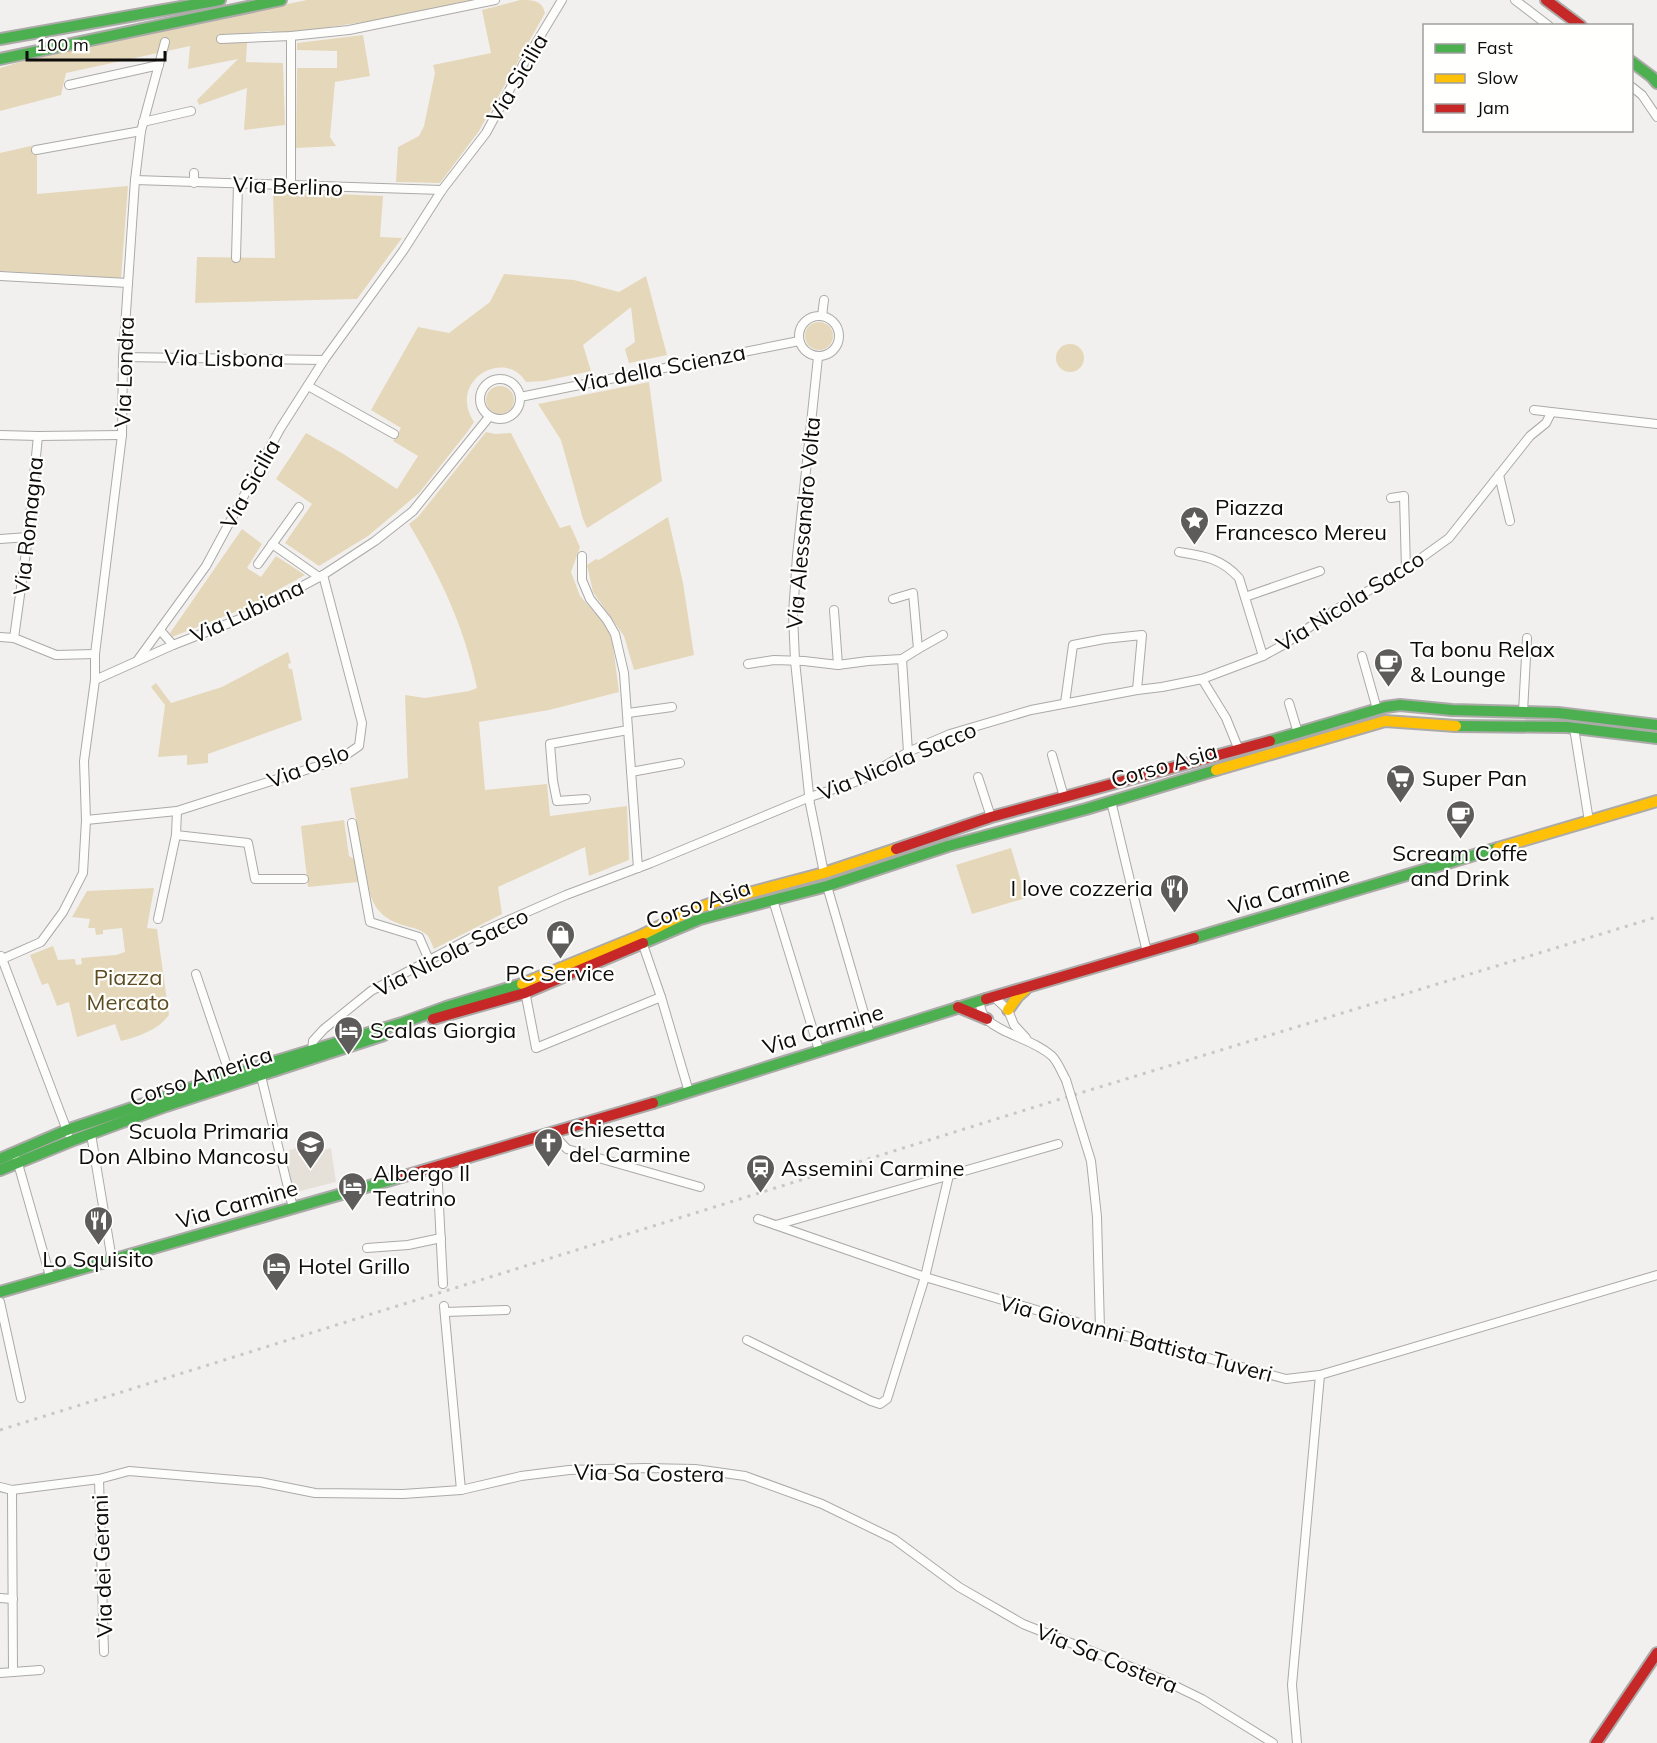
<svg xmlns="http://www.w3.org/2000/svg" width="1657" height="1743" font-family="Mulish,sans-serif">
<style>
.built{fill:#e5e1d9}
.green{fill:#e5d7b9}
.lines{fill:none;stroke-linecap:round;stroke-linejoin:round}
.street-casing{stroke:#abaaa8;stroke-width:10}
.fast-casing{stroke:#abaaa8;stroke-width:14}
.slow-casing{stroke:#abaaa8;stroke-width:14}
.jam-casing{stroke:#abaaa8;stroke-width:14}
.street{stroke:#fdfdfc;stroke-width:8}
.fast{stroke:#4caf50;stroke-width:10}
.slow{stroke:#ffc107;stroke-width:10}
.jam{stroke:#c62828;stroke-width:10}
.rail{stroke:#c8c7c7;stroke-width:3;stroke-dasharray:3 6;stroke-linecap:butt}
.street-bridge-casing{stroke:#abaaa8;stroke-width:10;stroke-linecap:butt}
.street-bridge{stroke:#fdfdfc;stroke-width:8}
.labels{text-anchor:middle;stroke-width:4.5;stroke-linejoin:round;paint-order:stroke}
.street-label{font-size:22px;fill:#0d0c0b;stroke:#fffffd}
.poi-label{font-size:22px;fill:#0d0c0b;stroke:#fffffd;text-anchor:start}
.park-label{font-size:22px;fill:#5c4b23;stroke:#fffffd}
</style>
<rect width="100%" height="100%" fill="#f2f0ee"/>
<polygon class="built" points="297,1148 299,1156 331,1148 336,1182 292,1193 283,1152"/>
<g class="green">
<path d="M 307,0 L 473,0 C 426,13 378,20 330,27 C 311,30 288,37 270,31 L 220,36 L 218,43 L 247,43 L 246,62 L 283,63 L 285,125 L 244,130 L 247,88 L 199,105 L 197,100 L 238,59 L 188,69 L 190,46 L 66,73 L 61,95 L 0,111 L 0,68 L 23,61 L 97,43 Z"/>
<path d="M 520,0 C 533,0 542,0 545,13 L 479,131 L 440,183 L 396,182 L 398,147 L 419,136 L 424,126 L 435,73 L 433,65 L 491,53 L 482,10 Z"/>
<polygon points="363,35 370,76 335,82 330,137 336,146 296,148 297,68 337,68 337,51 297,50 297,43"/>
<polygon points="35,145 37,156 37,194 128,186 121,278 0,271 0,153"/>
<polygon points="286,192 383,196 380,237 402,238 357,299 195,303 197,257 275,258 273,193"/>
<path d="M 504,274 L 574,280 L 619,292 L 646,276 L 667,355 L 629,363 L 625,349 L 635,342 L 631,307 L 583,345 L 591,371 L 544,381 L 526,382 C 504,347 447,381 474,422 L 468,431 L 419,493 L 368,536 L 319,566 L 285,543 L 312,504 L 276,479 L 306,433 L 342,453 L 397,489 L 418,456 L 393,441 L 401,428 L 371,410 L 418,327 L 449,333 L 490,302 Z"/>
<circle cx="819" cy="336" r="14"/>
<circle cx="1070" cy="358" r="14"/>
<polygon points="649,382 662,481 587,528 583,519 561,440 538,404"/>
<circle cx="500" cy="400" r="14"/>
<path d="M 486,432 L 495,434 L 511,433 L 560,528 L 570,525 L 580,547 L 571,572 L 580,596 L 606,626 L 612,638 L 619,692 L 549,710 L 479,722 L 485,790 L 547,784 L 550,816 L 627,806 L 629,860 L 589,876 L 585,847 L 498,887 L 502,914 L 434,949 C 432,945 430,938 427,935 C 423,931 415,928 409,927 C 389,921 377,915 370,894 L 350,788 L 408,778 L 405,695 L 425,698 L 469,691 L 477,688 C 464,626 441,578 409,524 L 418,517 Z"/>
<polygon points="668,517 683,583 694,655 634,670 624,636 593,592 587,565 596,559 599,560"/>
<polygon points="242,529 262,544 247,568 261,577 276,556 305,575 245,608 172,637 170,633"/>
<polygon points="288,652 291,663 288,664 289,669 292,669 302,720 208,754 208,763 187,765 187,755 158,757 165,705 151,687 156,683 171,703 222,687"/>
<polygon points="344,820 349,856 354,859 358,882 308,887 301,826"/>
<polygon points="1011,848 1026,898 972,914 956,865"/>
<path d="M 154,888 L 147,928 L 157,929 L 169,1015 C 157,1031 139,1036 121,1041 L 115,1024 L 77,1037 L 69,1002 L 57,1006 L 48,983 L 42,985 L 30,955 L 53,946 L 58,960 L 75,959 L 76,965 L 82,964 L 81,958 L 116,955 L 125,952 L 122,928 L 103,930 L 103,934 L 96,935 L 95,928 L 88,928 L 90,919 L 72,917 L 87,891 Z"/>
</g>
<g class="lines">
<defs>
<g id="street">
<polyline points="1515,0 1549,26"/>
<polyline points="221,39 291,36 349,30 495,0"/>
<polyline points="69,85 159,65"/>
<polyline points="1632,87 1642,95 1657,117"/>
<polyline points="143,122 191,111"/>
<polyline points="36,150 141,131"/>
<polyline points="135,180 442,190"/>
<polyline points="194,183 194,173"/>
<polyline points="291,185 291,36"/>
<polyline points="236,258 238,184"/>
<polyline points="0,276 128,283"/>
<circle cx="819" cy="336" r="20"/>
<polyline points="822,316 824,300"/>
<polyline points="123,357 324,360"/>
<polyline points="818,357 797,556 793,614 795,661 810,804 824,873"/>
<circle cx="500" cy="399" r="20"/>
<polyline points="308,386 394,434"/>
<polyline points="520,397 799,341"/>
<polyline points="1534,410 1657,424"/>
<polyline points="0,435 38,436 122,435"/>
<polyline points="1499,475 1510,521"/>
<polyline points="1391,498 1404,496 1406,569"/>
<polyline points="0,539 28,537"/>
<polyline points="272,544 319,577"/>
<path d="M 1179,552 C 1204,556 1221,558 1239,578 L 1263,656"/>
<polyline points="582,556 582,580 590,599 607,620 615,634 624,673 638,868"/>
<polyline points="258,564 299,507"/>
<polyline points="1245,597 1320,571"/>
<polyline points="834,610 838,665"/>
<polyline points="160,630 173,645"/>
<polyline points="0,637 14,638 56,655 95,654"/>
<polyline points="14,638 28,537 38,436"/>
<polyline points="918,649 943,635"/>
<polyline points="1362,656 1377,709"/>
<polyline points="902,659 908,752"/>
<polyline points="137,661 206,566 280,429 324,360 403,251 442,190 486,133 524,63 562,0"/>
<polyline points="748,664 774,660 804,661 838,665 868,661 902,659 918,649 913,593 893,599"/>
<polyline points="1202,679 1226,718 1239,750"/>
<polyline points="95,680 173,645 245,617 323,575 375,541 413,511 489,417"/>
<polyline points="1065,703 1073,645 1104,639 1142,635 1137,690"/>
<polyline points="1289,703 1298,733"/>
<polyline points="1523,712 1527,638"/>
<polyline points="628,713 672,707"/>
<polyline points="1574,728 1589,821"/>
<polyline points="1052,755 1064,797"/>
<polyline points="631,772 680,763"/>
<polyline points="978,777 991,817"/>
<polyline points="586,799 557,801 553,781 550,744 628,730"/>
<polyline points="1111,801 1147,952"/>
<polyline points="86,820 177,811 340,759 359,746 362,723 323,575"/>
<polyline points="352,823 370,922 419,937 429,960"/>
<polyline points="176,835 248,843 255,879 304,879"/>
<polyline points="827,886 870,1034"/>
<polyline points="773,900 819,1050"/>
<polyline points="158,919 176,835 177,811"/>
<polyline points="641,939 661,997 689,1092"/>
<polyline points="1,956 68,1133"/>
<polyline points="0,960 41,942 63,912 83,873 86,820 84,761 95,680 95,654 122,435 123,357 135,180 141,131 165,42"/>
<polyline points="196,974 230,1075"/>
<polyline points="525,991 536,1048 661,997"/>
<polyline points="994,997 1008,1010 1014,1025 1026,1038"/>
<path d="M 980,1001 C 980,1007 982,1014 986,1019 C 1005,1036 1033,1039 1052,1056 C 1058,1062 1062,1073 1066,1080"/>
<polyline points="312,1052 313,1041 324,1029 371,991 486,930 566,895 651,863 810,797 861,780 908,752 950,734 1031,710 1137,690 1162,687 1202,679 1263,656 1283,645 1335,610 1406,569 1449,538 1530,436 1546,423 1551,413"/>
<polyline points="261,1076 293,1208"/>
<polyline points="1078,1119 1091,1161 1097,1217 1100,1329"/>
<polyline points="551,1132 567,1149 700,1187"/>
<polyline points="91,1134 112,1260"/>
<polyline points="17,1160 50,1276"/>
<polyline points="437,1166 443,1284"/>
<polyline points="758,1219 925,1277 1100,1329 1286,1379 1320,1375 1657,1275"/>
<polyline points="776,1225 1058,1144"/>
<polyline points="367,1248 408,1245 441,1238"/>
<polyline points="0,1302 21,1398"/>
<polyline points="444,1306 461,1490"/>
<polyline points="445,1312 506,1310"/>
<polyline points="747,1340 871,1401 880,1404 887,1399 925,1277 949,1175"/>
<polyline points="99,1479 104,1652"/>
<polyline points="0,1487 12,1490 99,1479 129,1471 260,1482 315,1493 403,1494 461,1490 521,1476 569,1470 644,1468 695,1469 745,1476 822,1504 894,1539 959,1587 1023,1624 1161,1679 1202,1699 1273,1743"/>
<polyline points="0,1598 13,1599"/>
<polyline points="13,1672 40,1670"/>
<polyline points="0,1673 13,1672 12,1490"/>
<polyline points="1297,1743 1292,1685 1320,1375"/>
</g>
<g id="fast">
<polyline points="0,39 220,0"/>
<polyline points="0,59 281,0"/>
<polyline points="1632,62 1652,77 1657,83"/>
<polyline points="1456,726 1567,727 1657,738"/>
<polyline points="1270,741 1385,707 1400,705 1452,710 1558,713 1657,725"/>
<polyline points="1194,938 1498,848"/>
<polyline points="643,943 700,919 827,886 948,846 1086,809 1216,770"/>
<polyline points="653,1103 986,999"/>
<polyline points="0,1159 67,1130 230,1075 402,1023 446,1007 522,984"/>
<polyline points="0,1170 71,1141 166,1106 384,1035"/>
<polyline points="0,1292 401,1177"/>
</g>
<g id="slow">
<polyline points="1216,770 1385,721 1456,726"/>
<polyline points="1498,848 1657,801"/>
<polyline points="522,984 640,936 690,911 715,902 824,873 896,849"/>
<polyline points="1008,1010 1018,996 1025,990"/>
</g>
<g id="jam">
<polyline points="1546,0 1581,26"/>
<polyline points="896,849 991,817 1270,741"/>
<polyline points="986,999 1194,938"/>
<polyline points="958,1007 987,1019"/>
<polyline points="433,1019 525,993 643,943"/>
<polyline points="401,1177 653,1103"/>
<polyline points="1596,1743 1657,1653"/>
</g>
</defs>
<use href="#street" class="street-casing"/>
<use href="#fast" class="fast-casing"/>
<use href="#slow" class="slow-casing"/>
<use href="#jam" class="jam-casing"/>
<use href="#street" class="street"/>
<use href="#fast" class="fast"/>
<use href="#slow" class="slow"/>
<use href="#jam" class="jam"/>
<polyline class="rail" points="0,1430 1054,1101 1657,917"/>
<defs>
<polyline id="street-bridge" points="1066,1080 1078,1119"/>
</defs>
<use href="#street-bridge" class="street-bridge-casing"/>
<use href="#street-bridge" class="street-bridge"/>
</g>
<defs>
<symbol id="sight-pin" viewBox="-11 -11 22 30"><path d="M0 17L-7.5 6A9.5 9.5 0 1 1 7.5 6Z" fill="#5d5c5a" stroke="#fffffd"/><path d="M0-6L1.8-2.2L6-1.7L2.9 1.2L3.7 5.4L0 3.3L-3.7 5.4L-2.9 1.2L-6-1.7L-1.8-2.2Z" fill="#fff"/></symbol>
<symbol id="cafe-pin" viewBox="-11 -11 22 30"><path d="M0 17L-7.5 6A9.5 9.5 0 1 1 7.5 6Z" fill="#5d5c5a" stroke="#fffffd"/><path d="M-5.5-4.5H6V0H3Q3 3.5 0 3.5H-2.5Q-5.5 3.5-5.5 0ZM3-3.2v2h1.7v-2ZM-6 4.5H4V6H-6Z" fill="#fff"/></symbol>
<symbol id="supermarket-pin" viewBox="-11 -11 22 30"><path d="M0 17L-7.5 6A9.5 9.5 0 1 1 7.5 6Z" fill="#5d5c5a" stroke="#fffffd"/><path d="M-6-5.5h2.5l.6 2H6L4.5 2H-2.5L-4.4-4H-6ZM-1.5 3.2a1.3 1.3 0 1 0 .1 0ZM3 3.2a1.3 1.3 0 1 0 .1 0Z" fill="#fff"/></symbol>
<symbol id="restaurant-pin" viewBox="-11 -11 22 30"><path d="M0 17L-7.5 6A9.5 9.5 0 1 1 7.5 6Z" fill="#5d5c5a" stroke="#fffffd"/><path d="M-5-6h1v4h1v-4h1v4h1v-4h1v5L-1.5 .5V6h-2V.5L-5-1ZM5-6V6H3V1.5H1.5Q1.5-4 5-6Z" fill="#fff"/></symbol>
<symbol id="shop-pin" viewBox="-11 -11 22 30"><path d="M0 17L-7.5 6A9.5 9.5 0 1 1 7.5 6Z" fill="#5d5c5a" stroke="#fffffd"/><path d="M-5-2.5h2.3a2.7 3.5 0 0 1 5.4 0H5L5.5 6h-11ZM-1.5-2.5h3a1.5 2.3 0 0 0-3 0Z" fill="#fff"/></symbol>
<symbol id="hotel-pin" viewBox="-11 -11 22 30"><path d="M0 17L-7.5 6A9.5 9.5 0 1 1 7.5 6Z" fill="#5d5c5a" stroke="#fffffd"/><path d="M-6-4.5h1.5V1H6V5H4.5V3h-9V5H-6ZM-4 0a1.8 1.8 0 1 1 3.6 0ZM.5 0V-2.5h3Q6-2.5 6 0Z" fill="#fff"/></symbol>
<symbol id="church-pin" viewBox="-11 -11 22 30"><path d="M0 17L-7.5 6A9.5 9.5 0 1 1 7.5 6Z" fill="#5d5c5a" stroke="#fffffd"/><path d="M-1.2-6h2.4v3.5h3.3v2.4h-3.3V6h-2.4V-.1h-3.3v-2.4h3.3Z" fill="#fff"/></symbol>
<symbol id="school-pin" viewBox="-11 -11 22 30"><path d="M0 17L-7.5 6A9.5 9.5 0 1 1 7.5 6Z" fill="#5d5c5a" stroke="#fffffd"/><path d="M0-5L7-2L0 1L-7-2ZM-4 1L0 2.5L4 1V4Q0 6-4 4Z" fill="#fff"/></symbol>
<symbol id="station-pin" viewBox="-11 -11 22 30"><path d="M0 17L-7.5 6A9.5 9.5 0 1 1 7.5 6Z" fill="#5d5c5a" stroke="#fffffd"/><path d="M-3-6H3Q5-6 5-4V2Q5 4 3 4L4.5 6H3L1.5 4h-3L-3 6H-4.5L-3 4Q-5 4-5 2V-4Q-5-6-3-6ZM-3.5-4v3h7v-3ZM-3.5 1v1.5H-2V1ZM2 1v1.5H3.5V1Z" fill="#fff"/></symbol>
</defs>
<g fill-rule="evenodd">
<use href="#sight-pin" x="1178" y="504" width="33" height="45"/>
<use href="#cafe-pin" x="1372" y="646" width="33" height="45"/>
<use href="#supermarket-pin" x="1384" y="762" width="33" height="45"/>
<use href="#cafe-pin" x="1444" y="798" width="33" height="45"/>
<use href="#restaurant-pin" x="1158" y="872" width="33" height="45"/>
<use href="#shop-pin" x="544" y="918" width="33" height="45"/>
<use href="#hotel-pin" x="332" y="1014" width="33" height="45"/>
<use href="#church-pin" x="532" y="1126" width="33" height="45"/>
<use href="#school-pin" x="294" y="1128" width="33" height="45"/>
<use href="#station-pin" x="744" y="1152" width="33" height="45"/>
<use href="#hotel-pin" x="336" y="1170" width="33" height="45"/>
<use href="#restaurant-pin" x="82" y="1204" width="33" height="45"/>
<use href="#hotel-pin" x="260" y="1250" width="33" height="45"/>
</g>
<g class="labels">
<g class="street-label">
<text transform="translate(517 78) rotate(-60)" y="8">Via Sicilia</text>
<text transform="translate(288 186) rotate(2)" y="8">Via Berlino</text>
<text transform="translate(224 358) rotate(1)" y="8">Via Lisbona</text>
<text transform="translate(660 368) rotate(-11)" y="8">Via della Scienza</text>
<text transform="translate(124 372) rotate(-88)" y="8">Via Londra</text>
<text transform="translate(250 484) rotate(-61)" y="8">Via Sicilia</text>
<text transform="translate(803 523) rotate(-85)" y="8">Via Alessandro Volta</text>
<text transform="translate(28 526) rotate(-84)" y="8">Via Romagna</text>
<text transform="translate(1350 601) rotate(-32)" y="8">Via Nicola Sacco</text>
<text transform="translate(247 611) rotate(-25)" y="8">Via Lubiana</text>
<text transform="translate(897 761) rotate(-23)" y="8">Via Nicola Sacco</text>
<text transform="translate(1164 765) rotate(-16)" y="8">Corso Asia</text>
<text transform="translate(308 766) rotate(-21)" y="8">Via Oslo</text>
<text transform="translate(1289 890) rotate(-16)" y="8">Via Carmine</text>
<text transform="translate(698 904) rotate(-19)" y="8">Corso Asia</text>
<text transform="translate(451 952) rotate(-27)" y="8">Via Nicola Sacco</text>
<text transform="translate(823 1029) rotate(-17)" y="8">Via Carmine</text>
<text transform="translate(201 1076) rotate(-18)" y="8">Corso America</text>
<text transform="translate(237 1204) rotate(-16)" y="8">Via Carmine</text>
<text transform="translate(1136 1338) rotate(15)" y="8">Via Giovanni Battista Tuveri</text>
<text transform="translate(649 1473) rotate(1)" y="8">Via Sa Costera</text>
<text transform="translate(102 1566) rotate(-92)" y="8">Via dei Gerani</text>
<text transform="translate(1107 1658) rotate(22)" y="8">Via Sa Costera</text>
</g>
<g class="poi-label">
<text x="1215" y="515">Piazza<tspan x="1215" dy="25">Francesco Mereu</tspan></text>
<text x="1410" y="657">Ta bonu Relax<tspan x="1410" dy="25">&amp; Lounge</tspan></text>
<text x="1422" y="786">Super Pan</text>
<text x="1460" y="861" text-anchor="middle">Scream Coffe<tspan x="1460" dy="25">and Drink</tspan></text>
<text x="1153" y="896" text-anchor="end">I love cozzeria</text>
<text x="560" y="981" text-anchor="middle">PC Service</text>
<text x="370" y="1038">Scalas Giorgia</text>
<text x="569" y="1137">Chiesetta<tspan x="569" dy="25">del Carmine</tspan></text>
<text x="289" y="1139" text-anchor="end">Scuola Primaria<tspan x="289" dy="25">Don Albino Mancosu</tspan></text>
<text x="781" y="1176">Assemini Carmine</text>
<text x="373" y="1181">Albergo Il<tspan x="373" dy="25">Teatrino</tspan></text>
<text x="98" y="1267" text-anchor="middle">Lo Squisito</text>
<text x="298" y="1274">Hotel Grillo</text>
</g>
<g class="park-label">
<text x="128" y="985">Piazza<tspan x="128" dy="25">Mercato</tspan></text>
</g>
</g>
<rect x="1423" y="24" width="210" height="108" fill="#fffffd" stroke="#9e9e9c" stroke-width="1.5"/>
<rect x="1435" y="44" width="30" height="9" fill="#4caf50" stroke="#9e9e9c" stroke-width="1.5"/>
<text x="1477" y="54" font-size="18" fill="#0d0c0b">Fast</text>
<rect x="1435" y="74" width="30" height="9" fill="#ffc107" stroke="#9e9e9c" stroke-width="1.5"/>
<text x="1477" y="84" font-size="18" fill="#0d0c0b">Slow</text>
<rect x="1435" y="104" width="30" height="9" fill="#c62828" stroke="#9e9e9c" stroke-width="1.5"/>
<text x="1477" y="114" font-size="18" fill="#0d0c0b">Jam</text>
<path d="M27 51v9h138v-9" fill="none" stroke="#0d0c0b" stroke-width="3"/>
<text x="36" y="51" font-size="18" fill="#0d0c0b" stroke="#fffffd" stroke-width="4.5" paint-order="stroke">100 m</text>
</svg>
